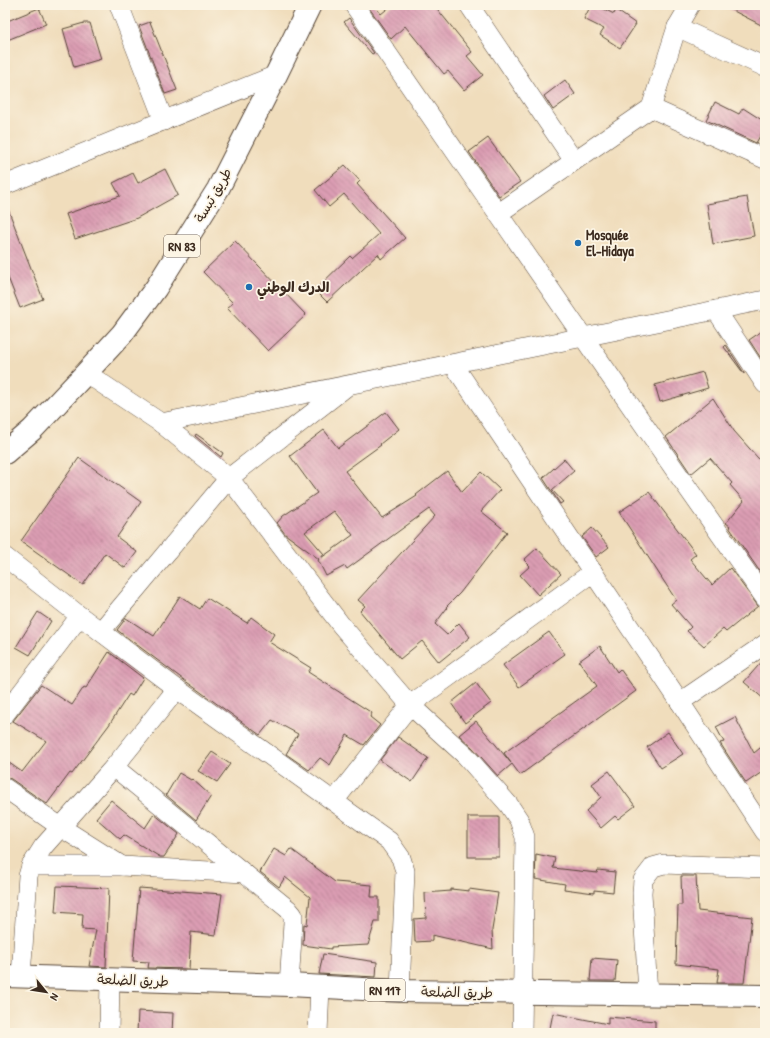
<svg xmlns="http://www.w3.org/2000/svg" width="770" height="1038" font-family="'Patrick Hand','Playpen Sans Arabic',sans-serif">
<style>
.building{fill:url(#building-back-hatch);fill-rule:evenodd}
.lines{fill:none;stroke-linecap:round;stroke-linejoin:round}
.street-casing{stroke:#564536;stroke-width:20}
.primary-casing{stroke:#564536;stroke-width:24}
.street{stroke:#fff;stroke-width:19}
.primary{stroke:#fff;stroke-width:22}
.poi-dot{fill:#1f6fb2;stroke:#fcf5e5;stroke-width:1.5}
.labels{text-anchor:middle;stroke-width:3.5;stroke-linejoin:round;paint-order:stroke}
.shield{fill:#fcf5e5;stroke:#75675a;stroke-width:1}
.shield-label{font-size:13px;font-weight:bold;fill:#3b2a1e}
.street-label{font-size:14px;fill:#3b2a1e;stroke:#fcf5e5}
.poi-label{font-size:14px;font-weight:bold;fill:#3b2a1e;stroke:#fcf5e5;text-anchor:start}
</style>
<defs>
<pattern id="building-back-hatch" width="6" height="6" patternUnits="userSpaceOnUse"><rect width="6" height="6" fill="#db9db3"/><path d="M-1 5l2 2M0 0l6 6M5-1l2 2" fill="none" stroke="#b38091"/></pattern>
</defs>
<rect width="100%" height="100%" fill="#fcf5e5"/>
<filter id="ink" filterUnits="userSpaceOnUse"><feTurbulence type="fractalNoise" baseFrequency=".025" numOctaves="2"/><feDisplacementMap in="SourceGraphic" scale="8" xChannelSelector="R" yChannelSelector="G"/><feConvolveMatrix kernelMatrix="1 2 1 2 8 2 1 2 1" color-interpolation-filters="sRGB"/></filter>
<filter id="wash" filterUnits="userSpaceOnUse"><feTurbulence type="fractalNoise" baseFrequency=".012" numOctaves="4" result="noise"/><feDisplacementMap in="SourceGraphic" scale="16" xChannelSelector="R" yChannelSelector="G"/><feGaussianBlur stdDeviation="0.9" result="paint"/><feColorMatrix in="noise" values="0 0 0 0 0 0 0 0 0 0 0 0 0 0 0 0 0 1.4 0 .05"/><feComposite in="paint" operator="in"/></filter>
<g filter="url(#wash)">
<rect width="100%" height="100%" fill="#f0ddbc"/>
<g id="blocks">
<g class="building">
<polygon points="367,5 374,5 381,14 392,5 434,5 472,52 467,56 483,75 464,90 448,71 444,74 405,26 391,39"/>
<polygon points="591,5 596,5 614,14 616,10 636,24 620,48 600,35 604,29 584,19"/>
<polygon points="722,5 765,5 765,27"/>
<polygon points="39,8 46,24 5,41 5,22"/>
<polygon points="349,18 374,53 372,54 344,22"/>
<polygon points="150,22 177,90 165,94 139,26"/>
<polygon points="84,23 90,23 101,59 74,67 63,29"/>
<polygon points="565,80 575,94 553,110 544,96"/>
<polygon points="715,102 739,114 743,108 765,122 765,127 756,143 706,120"/>
<polygon points="488,138 520,182 499,196 469,152"/>
<polygon points="345,165 360,181 357,184 405,238 381,259 378,254 327,302 315,290 350,256 352,258 379,234 344,194 329,207 315,190"/>
<polygon points="165,169 178,195 137,218 75,239 66,214 120,196 113,183 133,173 138,183"/>
<polygon points="747,197 754,236 713,244 707,204"/>
<polygon points="5,204 6,204 43,299 20,308 5,270"/>
<polygon points="235,241 306,315 268,351 227,308 233,303 203,272"/>
<polygon points="765,329 765,358 762,360 749,340"/>
<polygon points="726,345 744,373 744,374 724,347"/>
<polygon points="703,372 708,388 660,402 655,385"/>
<polygon points="713,398 734,431 765,466 765,579 729,527 730,526 726,523 744,501 730,485 732,483 710,458 691,474 666,437"/>
<path d="M 386,412 L 399,429 L 380,444 L 381,445 L 345,471 L 382,518 L 417,496 L 416,495 L 447,471 L 462,492 L 481,472 L 500,490 L 481,511 L 507,532 L 460,593 L 446,607 L 447,608 L 435,624 L 447,635 L 459,623 L 470,637 L 439,662 L 422,641 L 400,659 L 360,611 L 365,606 L 358,600 L 435,516 L 429,509 L 347,569 L 345,566 L 326,576 L 318,560 L 319,559 L 285,534 L 277,523 L 283,516 L 317,493 L 290,456 L 324,430 L 338,448 ZM 334,511 L 353,535 L 321,558 L 324,554 L 305,532 Z"/>
<polygon points="196,434 223,453 221,457 195,436"/>
<polygon points="79,458 141,502 117,537 137,552 125,568 105,553 83,585 21,541"/>
<polygon points="564,459 574,471 552,490 563,502 560,504 543,478"/>
<polygon points="649,492 696,554 690,559 712,585 730,568 758,606 726,632 723,629 704,646 687,631 691,627 671,604 676,600 619,512"/>
<polygon points="592,528 609,547 596,557 582,537"/>
<polygon points="537,548 561,574 538,595 520,575 530,566 524,560"/>
<polygon points="180,596 200,609 207,598 247,623 251,617 274,634 269,642 311,668 308,672 372,713 370,717 380,725 364,745 347,735 330,765 320,758 309,770 286,754 298,734 272,720 260,735 184,680 117,630 126,618 154,636"/>
<polygon points="38,612 51,621 30,655 16,647"/>
<polygon points="549,632 565,654 519,687 503,665"/>
<polygon points="600,646 617,672 620,669 636,691 520,775 512,764 498,776 473,748 459,735 476,721 511,763 504,753 597,686 579,661"/>
<polygon points="109,652 143,678 132,696 129,694 109,725 72,774 70,773 47,804 11,779 5,777 5,760 22,772 46,741 13,721 41,685 72,705 84,687 86,688"/>
<polygon points="765,658 765,700 744,682"/>
<polygon points="476,683 491,703 465,723 451,703"/>
<polygon points="735,717 754,753 765,744 765,770 746,783 720,743 724,742 716,727"/>
<polygon points="668,732 683,754 661,768 647,747"/>
<polygon points="398,737 428,758 412,782 380,760"/>
<polygon points="212,752 230,764 217,782 198,771"/>
<polygon points="609,771 635,806 618,819 615,816 601,828 586,811 601,797 592,784"/>
<polygon points="179,773 191,780 192,779 211,796 196,820 166,795"/>
<polygon points="111,800 145,828 154,814 179,834 164,857 160,857 124,835 120,839 96,818"/>
<rect x="468" y="817" width="31" height="40"/>
<polygon points="274,849 286,856 291,849 335,882 372,885 371,897 379,897 379,922 375,922 368,945 331,947 331,949 303,945 304,924 307,925 310,897 285,877 279,887 260,872"/>
<polygon points="536,854 555,858 553,868 597,873 598,870 615,872 613,892 594,890 594,893 564,889 565,884 535,879"/>
<polygon points="681,876 696,876 698,911 752,917 744,983 717,983 719,969 676,964 678,905 682,905"/>
<polygon points="57,886 109,888 106,967 89,966 96,930 82,929 83,914 55,912"/>
<polygon points="139,888 222,894 216,935 191,932 189,969 148,968 149,962 133,961"/>
<polygon points="451,889 469,891 469,889 498,893 492,930 493,949 432,935 432,941 415,942 414,919 426,918 425,893 451,891"/>
<polygon points="323,954 377,962 376,977 319,974"/>
<polygon points="592,958 617,960 615,981 590,981"/>
<polygon points="138,1011 173,1013 172,1033 137,1033"/>
<polygon points="553,1013 608,1024 608,1017 655,1021 655,1033 549,1033"/>
</g>
</g>
</g>
<g filter="url(#ink)">
<use href="#blocks" fill-opacity="0" stroke="#564536" stroke-width="1"/>
<g class="lines">
<defs>
<g id="street">
<polyline points="119,5 164,121"/>
<polyline points="354,5 675,470 765,598"/>
<polyline points="469,5 574,161"/>
<polyline points="677,27 765,67"/>
<polyline points="651,108 765,159"/>
<polyline points="5,185 276,75"/>
<polyline points="499,213 651,108 677,27 690,5"/>
<polyline points="716,310 765,384"/>
<polyline points="453,364 680,702 765,832"/>
<polyline points="86,373 161,423 229,478 341,625 410,705 465,755 509,805 519,820 525,837 522,1033"/>
<polyline points="161,423 765,300"/>
<polyline points="5,557 80,616 177,689 389,841 401,858 405,871 400,991"/>
<polyline points="101,631 229,478 346,387"/>
<polyline points="680,702 765,644"/>
<polyline points="5,714 80,616"/>
<polyline points="114,767 288,909 293,915 293,923 289,985"/>
<polyline points="5,788 62,828 122,866"/>
<polyline points="334,801 410,705 593,572"/>
<polyline points="31,866 122,866 244,873"/>
<polyline points="21,976 28,876 31,866 43,847 114,767 177,689"/>
<polyline points="648,994 642,893 643,880 653,867 664,864 765,868"/>
<polyline points="109,1033 110,979"/>
<polyline points="318,1033 320,987"/>
</g>
<g id="primary">
<polyline points="5,453 32,430 86,373 122,334 156,288 218,189 276,75 310,5"/>
<polyline points="5,976 289,985 400,991 765,996"/>
</g>
</defs>
<use href="#street" class="street-casing"/>
<use href="#primary" class="primary-casing"/>
<use href="#street" class="street"/>
<use href="#primary" class="primary"/>
</g>
</g>
<g class="poi-dot">
<circle cx="578" cy="243" r="4"/>
<circle cx="249" cy="287" r="4"/>
</g>
<g class="labels">
<g class="shield">
<rect x="164" y="235" width="36" height="22" rx="3"/>
<rect x="365" y="979" width="40" height="22" rx="3"/>
</g>
<g class="shield-label">
<text x="182" y="251">RN 83</text>
<text x="385" y="995">RN 117</text>
</g>
<g class="street-label">
<text transform="translate(213 195) rotate(-60)" y="5">طريق تبسة</text>
<text transform="translate(133 980) rotate(2)" y="5">طريق الضلعة</text>
<text transform="translate(457 992) rotate(1)" y="5">طريق الضلعة</text>
</g>
<g class="poi-label">
<text x="586" y="240">Mosquée<tspan x="586" dy="16">El-Hidaya</tspan></text>
<text x="257" y="292">الدرك الوطني</text>
</g>
</g>
<rect width="770" height="1038" fill="none" stroke="#fcf5e5" stroke-width="20"/>
<g transform="translate(46 992) rotate(120)" stroke="#fcf5e5" stroke-width="3" paint-order="stroke">
<path d="M0-3L7 15L0 10L-7 15Z" fill="#3b2a1e"/>
<text y="-6" font-size="11" font-weight="bold" text-anchor="middle" fill="#3b2a1e">N</text>
</g>
</svg>
